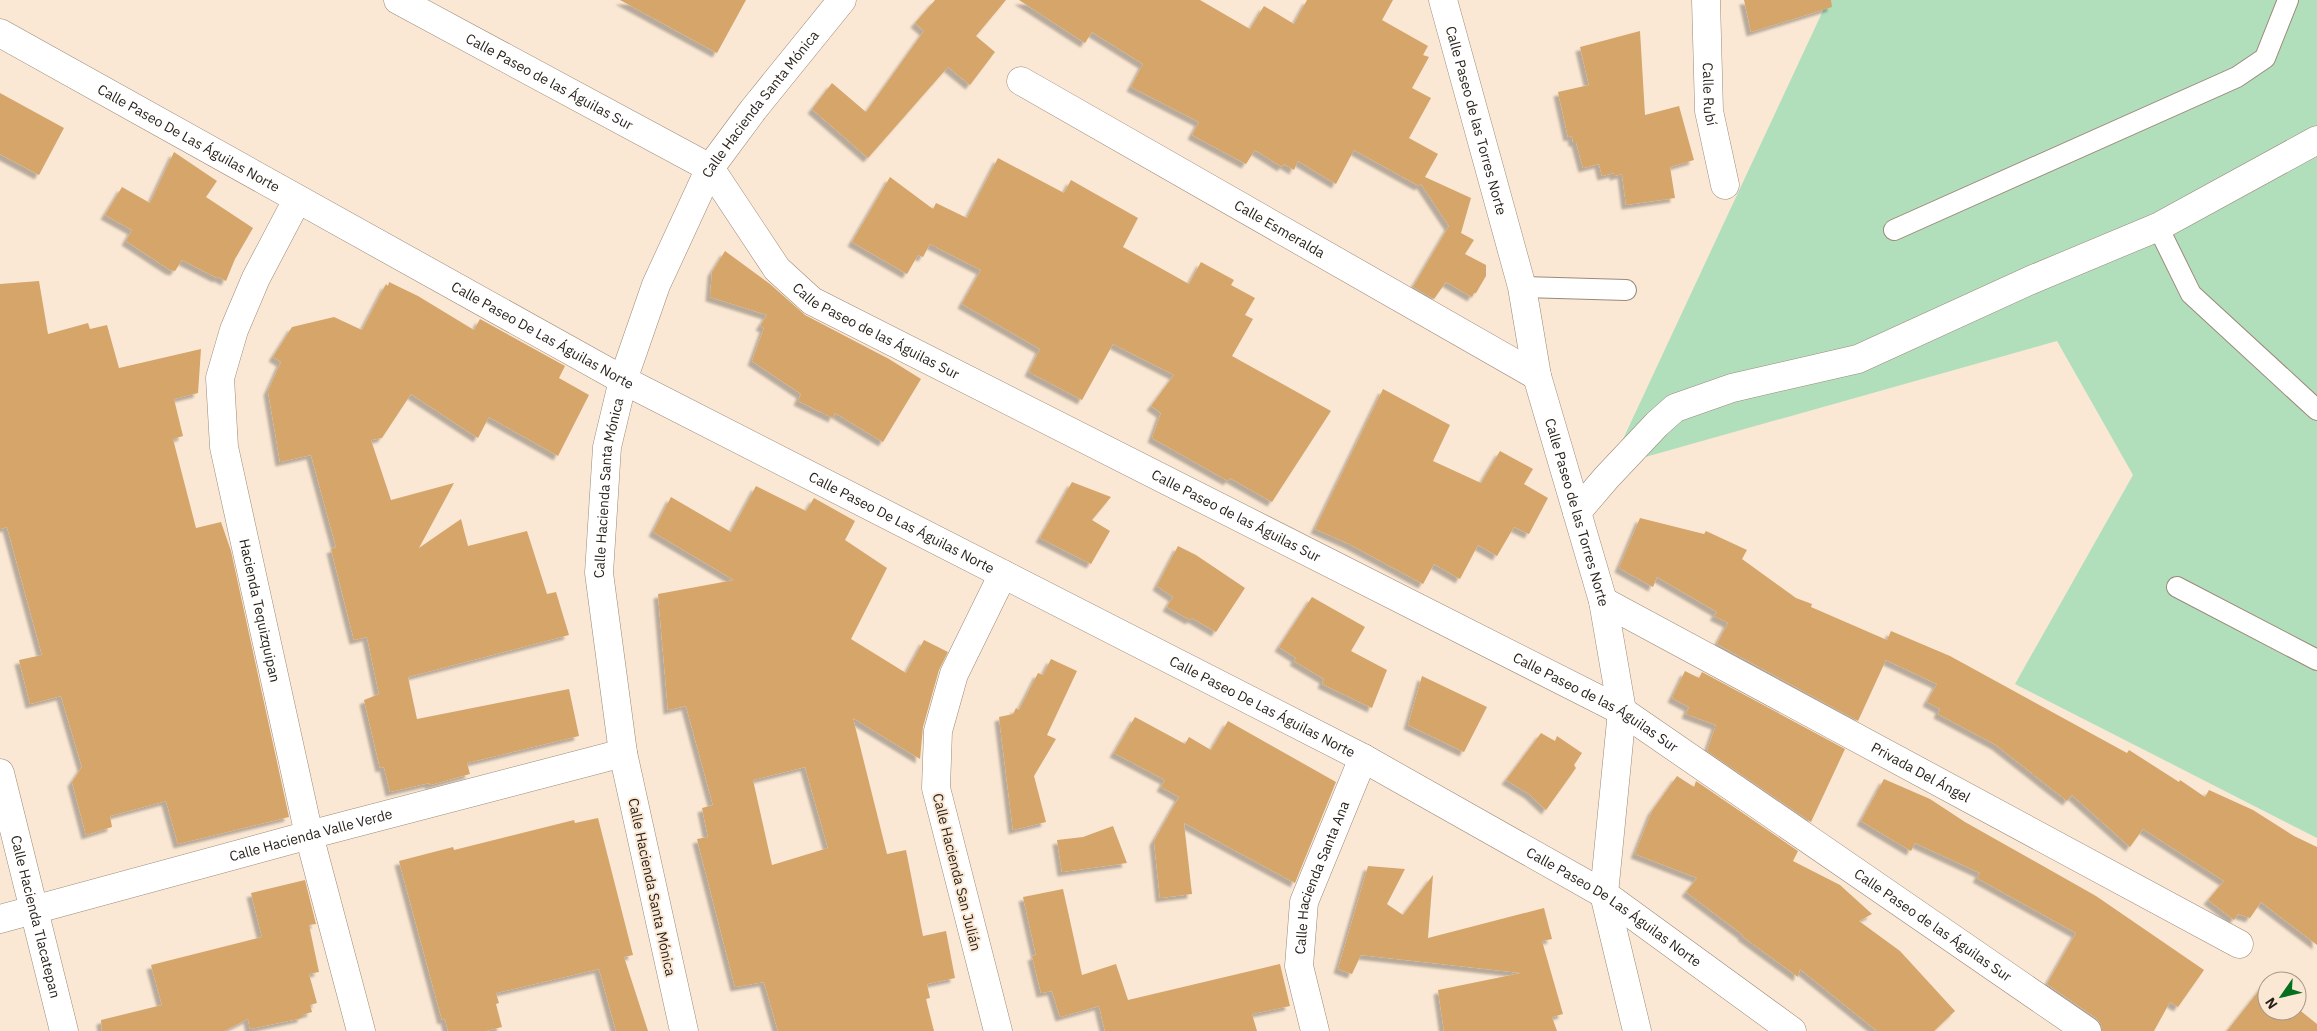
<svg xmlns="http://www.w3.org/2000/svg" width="2317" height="1031" font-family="'IBM Plex Sans',sans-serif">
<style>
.green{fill:#b1dfbc}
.building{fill:#d5a56b;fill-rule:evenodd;filter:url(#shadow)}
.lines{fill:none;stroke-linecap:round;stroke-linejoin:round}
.service-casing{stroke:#9b8978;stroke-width:22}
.minor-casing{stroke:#9b8978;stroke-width:29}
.tertiary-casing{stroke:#9b8978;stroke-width:29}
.service{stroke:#fff;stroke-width:20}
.minor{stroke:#fff;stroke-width:28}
.tertiary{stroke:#fff;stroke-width:28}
.labels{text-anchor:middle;stroke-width:4;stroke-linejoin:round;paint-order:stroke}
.street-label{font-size:14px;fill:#261f18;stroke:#fbe8d4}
</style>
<defs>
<filter id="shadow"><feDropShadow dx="-4.5" dy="4.5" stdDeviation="1" flood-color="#0004"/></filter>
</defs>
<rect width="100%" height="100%" fill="#fbe8d4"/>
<polygon class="green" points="1828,0 2317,0 2317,838 2015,684 2133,475 2057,341 1610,467"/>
<g class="building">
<polygon points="620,0 746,0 717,53"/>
<polygon points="935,0 1006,0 976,36 995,52 970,85 948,67 868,158 812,109 832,83 866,112 924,31 915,23"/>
<polygon points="1019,0 1200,0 1250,29 1264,6 1294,24 1307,0 1393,0 1382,20 1428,46 1423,55 1429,57 1412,88 1431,98 1409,138 1438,154 1425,177 1471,198 1461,233 1474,240 1465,254 1486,265 1486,276 1476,293 1474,293 1472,297 1446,282 1434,299 1413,287 1449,226 1421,184 1419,186 1354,150 1336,184 1298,161 1294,170 1284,164 1282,167 1255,150 1246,164 1192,135 1199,122 1131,87 1143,64 1092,32 1085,43"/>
<polygon points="1744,0 1831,0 1832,7 1751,32"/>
<polygon points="1640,31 1645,115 1679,106 1694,160 1670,167 1675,198 1626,205 1622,174 1614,176 1614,173 1602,176 1599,164 1583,168 1576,142 1573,142 1572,136 1568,137 1558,92 1589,85 1580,47"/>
<polygon points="0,93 64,128 39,175 0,154"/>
<polygon points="174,152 217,181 206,197 253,228 235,259 226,281 218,277 217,278 182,260 175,271 170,270 126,241 132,230 105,215 122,187 150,203"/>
<polygon points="998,158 1064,193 1071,180 1138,218 1123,247 1189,284 1201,262 1234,280 1231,285 1255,298 1245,315 1253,319 1232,356 1331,411 1272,502 1230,478 1228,481 1152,438 1161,413 1151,406 1174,375 1113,344 1082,400 1029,372 1040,349 962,304 981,270 930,244 923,257 918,255 907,274 852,242 890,177 933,209 936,203 967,218"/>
<polygon points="725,251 770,284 805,315 889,359 921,379 883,442 835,413 833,418 798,401 801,394 752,361 764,328 760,326 767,315 710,297 712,272"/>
<polygon points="39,281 48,334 88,323 90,329 107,325 119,368 201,349 198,393 174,399 183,436 173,439 196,528 221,522 231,551 289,817 178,844 166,801 110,816 112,827 86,835 72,782 82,767 61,696 30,704 19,660 42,655 7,527 0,529 0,284"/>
<polygon points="389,282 418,296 474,330 480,319 565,366 559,378 589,395 558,456 489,417 478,438 411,394 382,438 371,440 391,500 454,483 419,548 461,519 468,546 527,531 547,594 556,592 569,635 408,677 417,719 569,689 579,736 467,763 470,774 430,785 429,783 390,792 384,767 380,768 364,700 379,694 367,637 354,640 331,549 336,547 311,455 280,462 268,391 281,362 273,357 292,327 334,317 362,330 386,284 388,286"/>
<polygon points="1383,389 1450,425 1433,461 1481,483 1500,451 1533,469 1524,484 1548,498 1529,534 1514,527 1497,556 1478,545 1460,579 1434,564 1423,584 1349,544 1315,529"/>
<polygon points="1072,482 1111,497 1092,520 1110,531 1091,564 1040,538"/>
<path d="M 756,486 L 806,511 L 814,498 L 855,521 L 845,540 L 887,568 L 851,639 L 906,673 L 924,640 L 948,652 L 939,670 L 923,727 L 920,759 L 853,718 L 887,854 L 906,850 L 923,936 L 946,931 L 955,978 L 927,984 L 930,998 L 926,999 L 934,1031 L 778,1031 L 764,982 L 735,987 L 697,839 L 708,837 L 702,808 L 713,805 L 686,706 L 668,710 L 658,594 L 734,580 L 653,532 L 671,497 L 731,532 ZM 805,767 L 828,848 L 772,865 L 753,780 Z"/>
<polygon points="1640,518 1704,534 1706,531 1747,550 1742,559 1796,598 1812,604 1811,607 1887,640 1891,631 1950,656 2127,753 2129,750 2179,782 2180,780 2205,797 2209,790 2253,810 2294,836 2317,847 2317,945 2261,902 2250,918 2238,914 2234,920 2208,900 2224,881 2143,829 2130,847 2072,795 2067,801 1996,745 1938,714 1940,709 1927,702 1937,684 1886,660 1858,721 1717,644 1728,623 1714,616 1717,612 1657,577 1653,587 1619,568"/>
<polygon points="1178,546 1196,555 1245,588 1216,632 1192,618 1190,620 1167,607 1173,597 1157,586"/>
<polygon points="1312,597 1365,627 1351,651 1387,670 1372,708 1322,684 1324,679 1294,661 1296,658 1279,647"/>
<polygon points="1051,659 1077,671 1047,735 1056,739 1034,776 1046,822 1013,830 999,717 1013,714 1016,708 1019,710 1038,673 1043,675"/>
<polygon points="1685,671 1699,678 1702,672 1845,749 1811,822 1707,751 1716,725 1686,714 1689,707 1672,698"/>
<polygon points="1422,676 1487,707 1464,752 1408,725"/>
<polygon points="1135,717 1185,744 1189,737 1211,750 1228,721 1336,782 1295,883 1184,823 1192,894 1160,898 1154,841 1179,797 1161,787 1165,780 1114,753"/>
<polygon points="1541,733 1555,741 1557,736 1582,753 1574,765 1576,768 1546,810 1529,794 1506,780"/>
<polygon points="1677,776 1694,787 1696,781 1798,851 1793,861 1840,885 1872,914 1859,921 1900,951 1955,1011 1934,1031 1877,1031 1800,969 1798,977 1742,936 1743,935 1686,892 1697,878 1635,854 1652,811"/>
<polygon points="1884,779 1930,799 1965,822 2096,896 2204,970 2178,1007 2170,1002 2154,1031 2102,1031 2101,1024 2096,1018 2047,984 2076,933 1977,878 1980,873 1915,843 1911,851 1861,821"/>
<polygon points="598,818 633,955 624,957 648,1031 616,1031 599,969 496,993 499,1003 496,1004 502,1027 486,1031 448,1031 445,1019 442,1020 399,861 453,847 454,850 574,820 575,823"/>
<polygon points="1113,826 1127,863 1062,872 1057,840 1083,837"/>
<polygon points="1368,866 1405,869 1387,904 1403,915 1433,875 1428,938 1544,908 1552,939 1542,941 1563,1014 1552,1017 1557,1031 1444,1031 1438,990 1521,973 1361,955 1352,974 1338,969"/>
<polygon points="305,880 316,924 309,925 319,972 309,974 317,1003 310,1005 312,1012 302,1015 302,1018 250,1029 248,1019 224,1031 102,1031 101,1020 162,1005 151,965 262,937 251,893"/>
<polygon points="1063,889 1082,975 1116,964 1128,1000 1280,964 1290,1006 1252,1014 1257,1031 1105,1031 1099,1006 1060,1017 1052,991 1041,993 1032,956 1036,955 1023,897"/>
<polygon points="2265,983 2267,1011 2297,1011 2297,1008 2317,1024 2317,1031 2227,1031"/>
</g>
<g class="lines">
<defs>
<g id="service">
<polyline points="2158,227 2191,294 2317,410"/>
<polyline points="1894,230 2237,77 2265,58 2288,0"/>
<polyline points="1522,287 1626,290"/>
<polyline points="2177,587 2317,660"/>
</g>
<g id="minor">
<path id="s1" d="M 1443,0 L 1522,287 L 1537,376 L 1603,601 L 1622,711 L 1604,894 L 1637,1031"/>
<path id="s2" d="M 1706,0 L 1709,111 L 1725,185"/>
<path id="s3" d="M 0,33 L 623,380 L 1363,758 L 1604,894 L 1792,1031"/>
<path id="s4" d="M 1021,81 L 1537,376"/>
<path id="s5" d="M 710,168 L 777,269 L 812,301 L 1622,711 L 2087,1031"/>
<path id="s6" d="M 297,200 L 256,278 L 234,330 L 220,378 L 224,447 L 309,835 L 361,1031"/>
<path id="s7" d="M 1603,601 L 2239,944"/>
<path id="s8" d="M 0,773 L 64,1031"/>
<path id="s9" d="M 0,919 L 309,835 L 623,753"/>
<polyline points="998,1031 936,788 938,731 954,674 1003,574"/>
<path id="s10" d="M 1315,1031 L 1299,966 L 1304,902 L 1363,758"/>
</g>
<g id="tertiary">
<path id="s11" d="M 398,0 L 710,168"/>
<polyline points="1577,512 1607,477 1657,424 1675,408 1732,388 1858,359 2031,280 2158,227 2317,140"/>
<path id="s12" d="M 684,1031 L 623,753 L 599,573 L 607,447 L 623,380 L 656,285 L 710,168 L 753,110 L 842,0"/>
</g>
</defs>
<use href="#service" class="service-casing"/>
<use href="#minor" class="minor-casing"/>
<use href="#tertiary" class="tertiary-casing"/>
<use href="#service" class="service"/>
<use href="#minor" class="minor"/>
<use href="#tertiary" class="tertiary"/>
</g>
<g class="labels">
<g class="street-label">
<text dy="5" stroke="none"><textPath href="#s11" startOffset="172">Calle Paseo de las Águilas Sur</textPath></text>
<text dy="5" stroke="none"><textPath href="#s2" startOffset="94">Calle Rubí</textPath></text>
<text dy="5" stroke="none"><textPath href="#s12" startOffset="972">Calle Hacienda Santa Mónica</textPath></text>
<text dy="5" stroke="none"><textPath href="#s1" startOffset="125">Calle Paseo de las Torres Norte</textPath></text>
<text dy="5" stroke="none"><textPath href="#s3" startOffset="216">Calle Paseo De Las Águilas Norte</textPath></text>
<text dy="5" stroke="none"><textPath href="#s4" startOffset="298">Calle Esmeralda</textPath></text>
<text dy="5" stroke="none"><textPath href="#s5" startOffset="239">Calle Paseo de las Águilas Sur</textPath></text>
<text dy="5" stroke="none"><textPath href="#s3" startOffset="621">Calle Paseo De Las Águilas Norte</textPath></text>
<text dy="5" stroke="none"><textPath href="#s12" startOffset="552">Calle Hacienda Santa Mónica</textPath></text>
<text dy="5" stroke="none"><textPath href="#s1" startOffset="530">Calle Paseo de las Torres Norte</textPath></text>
<text dy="5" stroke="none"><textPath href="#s5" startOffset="644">Calle Paseo de las Águilas Sur</textPath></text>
<text dy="5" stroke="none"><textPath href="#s3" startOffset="1026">Calle Paseo De Las Águilas Norte</textPath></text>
<text dy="5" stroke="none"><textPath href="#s6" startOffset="431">Hacienda Tequizquipan</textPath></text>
<text dy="5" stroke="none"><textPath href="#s5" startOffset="1049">Calle Paseo de las Águilas Sur</textPath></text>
<text dy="5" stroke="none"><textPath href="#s3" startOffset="1431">Calle Paseo De Las Águilas Norte</textPath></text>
<text dy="5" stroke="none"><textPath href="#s7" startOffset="361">Privada Del Ángel</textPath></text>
<text dy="5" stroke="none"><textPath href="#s9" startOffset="322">Calle Hacienda Valle Verde</textPath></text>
<text transform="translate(957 872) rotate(76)" y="5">Calle Hacienda San Julián</text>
<text dy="5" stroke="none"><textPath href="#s10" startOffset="159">Calle Hacienda Santa Ana</textPath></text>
<text transform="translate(652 887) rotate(78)" y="5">Calle Hacienda Santa Mónica</text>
<text dy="5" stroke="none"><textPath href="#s3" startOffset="1836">Calle Paseo De Las Águilas Norte</textPath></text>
<text dy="5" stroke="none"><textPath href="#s8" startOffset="148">Calle Hacienda Tlacatepan</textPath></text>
<text dy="5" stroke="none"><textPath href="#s5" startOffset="1454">Calle Paseo de las Águilas Sur</textPath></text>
</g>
</g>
<g transform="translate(2282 996) rotate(236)"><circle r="24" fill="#fbe8d4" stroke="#a69889"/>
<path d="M0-4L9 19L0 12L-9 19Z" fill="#056f1f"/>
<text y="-8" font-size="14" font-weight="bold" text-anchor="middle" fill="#261f18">N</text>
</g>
</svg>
